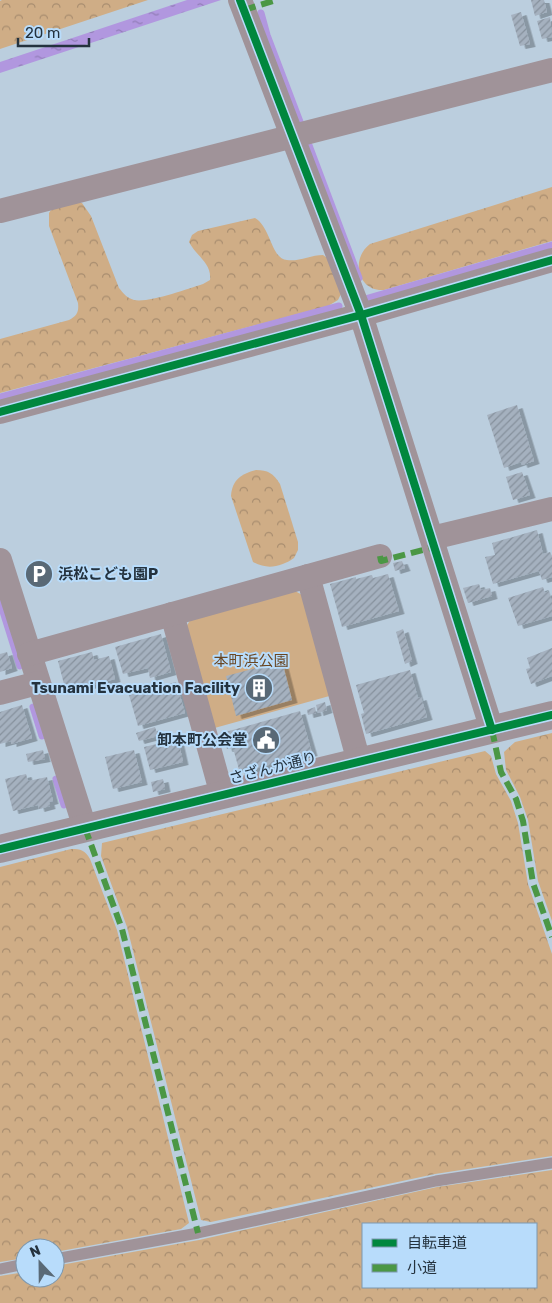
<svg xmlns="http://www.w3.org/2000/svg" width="552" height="1303" font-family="Rubik,'Noto Sans JP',sans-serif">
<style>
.forest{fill:url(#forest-crowns);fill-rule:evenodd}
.park{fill:#cfad86}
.water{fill:url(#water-ripples)}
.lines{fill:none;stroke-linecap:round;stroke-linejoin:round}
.stream{stroke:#b197df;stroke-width:7}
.building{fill:url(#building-hatch);filter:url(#shadow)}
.service{stroke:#a09399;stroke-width:11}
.minor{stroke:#a09399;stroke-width:24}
.tertiary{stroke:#a09399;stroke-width:28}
.quiet{stroke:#4b9745;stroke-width:6;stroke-dasharray:12 6;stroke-linecap:butt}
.cycleway-casing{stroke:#b8dcfb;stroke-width:11}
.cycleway{stroke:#00873e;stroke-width:8}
.labels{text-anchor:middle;stroke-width:4;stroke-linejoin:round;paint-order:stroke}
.poi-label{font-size:15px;font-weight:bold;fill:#24323e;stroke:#b8dcfb;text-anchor:end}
.park-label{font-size:15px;fill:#694623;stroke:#b8dcfb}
.street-label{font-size:15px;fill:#24323e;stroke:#b8dcfb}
</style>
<defs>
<pattern id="forest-crowns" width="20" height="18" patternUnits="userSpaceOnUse" patternTransform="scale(1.25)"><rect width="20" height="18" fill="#cfad86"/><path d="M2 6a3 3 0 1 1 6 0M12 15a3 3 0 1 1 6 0" fill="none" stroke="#a88d6f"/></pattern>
<pattern id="water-ripples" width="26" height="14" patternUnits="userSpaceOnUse" patternTransform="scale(1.25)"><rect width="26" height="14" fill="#b197df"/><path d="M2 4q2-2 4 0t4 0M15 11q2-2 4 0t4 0" fill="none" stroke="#907cb6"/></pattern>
<pattern id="building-hatch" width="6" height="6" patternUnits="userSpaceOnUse" patternTransform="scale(1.25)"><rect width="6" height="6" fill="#a5b1bf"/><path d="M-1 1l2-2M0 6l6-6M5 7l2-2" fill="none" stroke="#86919d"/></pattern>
<filter id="shadow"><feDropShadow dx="5.5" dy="3" stdDeviation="0" flood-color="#0004"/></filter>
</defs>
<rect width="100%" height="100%" fill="#bbcede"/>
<g class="forest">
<polygon points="2,0 148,0 0,49 0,1"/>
<path d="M 552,187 L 552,241 L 384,290 C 358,292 350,259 370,244 Z"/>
<path d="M 70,200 L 82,203 L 91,216 L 119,288 C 123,293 127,298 134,300 C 149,303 187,289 203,284 L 210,280 C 212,263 196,256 189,242 L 192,235 L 198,231 L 255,218 C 271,227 271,259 287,260 C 298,262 311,255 323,255 L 330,260 L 342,292 L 338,300 L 328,306 L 0,393 L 0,339 L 69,320 C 77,316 79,312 78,303 L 49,226 L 49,213 L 55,204 Z"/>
<path d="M 256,470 C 268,470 273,473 280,484 L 298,542 L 298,550 L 294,558 C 281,567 267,570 253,562 L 231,496 C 232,480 241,474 256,470 Z"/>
<polygon points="552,733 552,921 538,881 528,820 520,797 506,770 504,752 515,742"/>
<polygon points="485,751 491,756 496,774 511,801 518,823 528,884 552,954 552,1156 435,1174 211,1222 201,1220 127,927 101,856 102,843"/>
<path d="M 71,849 C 81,849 85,850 90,859 L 117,930 L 189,1223 L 181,1229 L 55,1252 L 55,1248 L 25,1248 L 25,1258 L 0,1262 L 0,867 Z"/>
<path d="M 552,1170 L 552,1303 L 0,1303 L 0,1276 L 25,1272 L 25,1278 L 55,1278 L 55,1266 L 199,1240 L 437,1187 ZM 363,1224 L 536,1224 L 536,1287 L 363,1287 Z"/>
</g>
<polygon class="park" points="295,591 306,597 333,695 211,729 184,631 190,620"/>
<polygon class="water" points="187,0 221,0 0,73 0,62"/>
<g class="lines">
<g class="stream">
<polyline points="261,13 267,35 302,127"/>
<polyline points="307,140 359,278"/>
<polyline points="365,299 552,245"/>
<polyline points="0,397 339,306"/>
<polyline points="0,602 20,666"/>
<polyline points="33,707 42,736"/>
<polyline points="56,779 64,805"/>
</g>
</g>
<g class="building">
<polygon points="531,0 544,0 547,12 535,16"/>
<polygon points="521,12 530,44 520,46 511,15"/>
<polygon points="550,17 552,37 542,39 537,21"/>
<polygon points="517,405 534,461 522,465 521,462 504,468 487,415"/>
<polygon points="522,472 530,495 513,500 506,477"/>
<polygon points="537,530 543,554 550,552 552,556 552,577 542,580 539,571 493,584 485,557 495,555 492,543"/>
<polygon points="402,561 405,568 395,571 393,563"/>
<polygon points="388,574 399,611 342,627 330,584 356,577 356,579 372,575 373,578"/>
<polygon points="479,584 481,590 490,588 492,596 468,603 463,588"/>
<polygon points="543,587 545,593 549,591 552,602 552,616 518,626 508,598"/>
<polygon points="403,629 412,661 405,664 396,632"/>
<polygon points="161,634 171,672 150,678 148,668 123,674 115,647"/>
<polygon points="552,648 552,676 531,684 526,669 530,668 527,658"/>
<polygon points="7,652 12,668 0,672 0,654"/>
<polygon points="92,652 94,660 109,656 115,679 66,692 58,661"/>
<polygon points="282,661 292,700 236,716 226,676"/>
<polygon points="410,670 418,698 421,697 427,717 366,734 361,714 364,713 356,685"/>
<polygon points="176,682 185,713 138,726 129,695"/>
<polygon points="325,702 327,710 318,713 316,705"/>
<polygon points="22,705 32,738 11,744 11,741 0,744 0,712"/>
<polygon points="315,707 316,713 308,715 307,710"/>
<polygon points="300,711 312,753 240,773 233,748 227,749 222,733"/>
<polygon points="155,727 158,736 139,741 136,733"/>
<polygon points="178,739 183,762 150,770 144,747"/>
<polygon points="43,750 45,759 28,762 26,754"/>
<polygon points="134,750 142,782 113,789 105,757"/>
<polygon points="26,774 28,781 47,777 53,801 49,802 50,806 39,809 38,805 13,811 5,779"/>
<polygon points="163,779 165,789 153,792 151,782"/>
</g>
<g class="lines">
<g class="service">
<polyline points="55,1259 198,1233 436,1181 552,1163"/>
<polyline points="0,1269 25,1264"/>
</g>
<g class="minor">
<polyline points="240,0 361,315 492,730"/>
<polyline points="0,211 552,70"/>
<polyline points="0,412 361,315 552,260"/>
<polyline points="432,538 552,509"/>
<polyline points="0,560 85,828"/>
<polyline points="308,576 359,762"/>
<polyline points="172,614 222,795"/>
<polyline points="29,654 380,556"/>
<polyline points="0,693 38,683"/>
</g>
<polyline class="tertiary" points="0,849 552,715"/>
<g class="quiet">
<polyline points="244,10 276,0"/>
<polyline points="380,556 381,561 434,547"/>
<polyline points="492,730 501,772 516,799 523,821 533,883 552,937"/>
<polyline points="85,828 122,929 198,1233"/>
</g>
<defs>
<g id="cycleway">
<polyline points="240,0 361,315 492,730"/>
<polyline points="0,412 361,315 552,260"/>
<polyline points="0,849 552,715"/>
</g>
</defs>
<use href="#cycleway" class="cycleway-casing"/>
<use href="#cycleway" class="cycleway"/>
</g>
<defs>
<symbol id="parking-disc" viewBox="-11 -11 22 22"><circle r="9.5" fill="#596976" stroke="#b8dcfb"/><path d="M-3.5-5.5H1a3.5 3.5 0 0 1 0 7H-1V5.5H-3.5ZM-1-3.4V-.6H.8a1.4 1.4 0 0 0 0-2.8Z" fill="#fff"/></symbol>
<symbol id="building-disc" viewBox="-11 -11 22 22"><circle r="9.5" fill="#596976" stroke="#b8dcfb"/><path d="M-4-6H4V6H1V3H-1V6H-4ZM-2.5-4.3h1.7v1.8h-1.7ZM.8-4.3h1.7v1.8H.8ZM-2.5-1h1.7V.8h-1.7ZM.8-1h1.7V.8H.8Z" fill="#fff"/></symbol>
<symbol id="civic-disc" viewBox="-11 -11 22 22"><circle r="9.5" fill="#596976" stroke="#b8dcfb"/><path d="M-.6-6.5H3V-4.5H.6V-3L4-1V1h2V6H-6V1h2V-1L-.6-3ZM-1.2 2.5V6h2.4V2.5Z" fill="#fff"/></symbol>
</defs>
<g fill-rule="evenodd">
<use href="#parking-disc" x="23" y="558" width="32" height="32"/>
<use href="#building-disc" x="243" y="672" width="32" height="32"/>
<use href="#civic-disc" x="250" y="724" width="32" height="32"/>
</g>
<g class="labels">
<g class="poi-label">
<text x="58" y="579" text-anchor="start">浜松こども園P</text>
<text x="240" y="693">Tsunami Evacuation Facility</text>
<text x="247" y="745">卸本町公会堂</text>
</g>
<g class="park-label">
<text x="251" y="666">本町浜公園</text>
</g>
<g class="street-label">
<text transform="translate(273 768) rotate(-14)" y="5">さざんか通り</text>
</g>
</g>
<rect x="362" y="1223" width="175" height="65" fill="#b8dcfb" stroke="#7d98af"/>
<rect x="372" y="1239" width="25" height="8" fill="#00873e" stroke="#7d98af"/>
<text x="407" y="1248" font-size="15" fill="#24323e">自転車道</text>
<rect x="372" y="1264" width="25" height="8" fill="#4b9745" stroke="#7d98af"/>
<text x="407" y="1273" font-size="15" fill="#24323e">小道</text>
<g transform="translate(40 1263) rotate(338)"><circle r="24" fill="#b8dcfb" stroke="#7d98af"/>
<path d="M0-4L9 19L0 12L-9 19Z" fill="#596976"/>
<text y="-8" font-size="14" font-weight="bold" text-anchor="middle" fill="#24323e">N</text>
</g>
<path d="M18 38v8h71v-8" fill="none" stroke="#24323e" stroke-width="2.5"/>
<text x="25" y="38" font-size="15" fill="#24323e" stroke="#b8dcfb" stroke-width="4" paint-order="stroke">20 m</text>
</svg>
